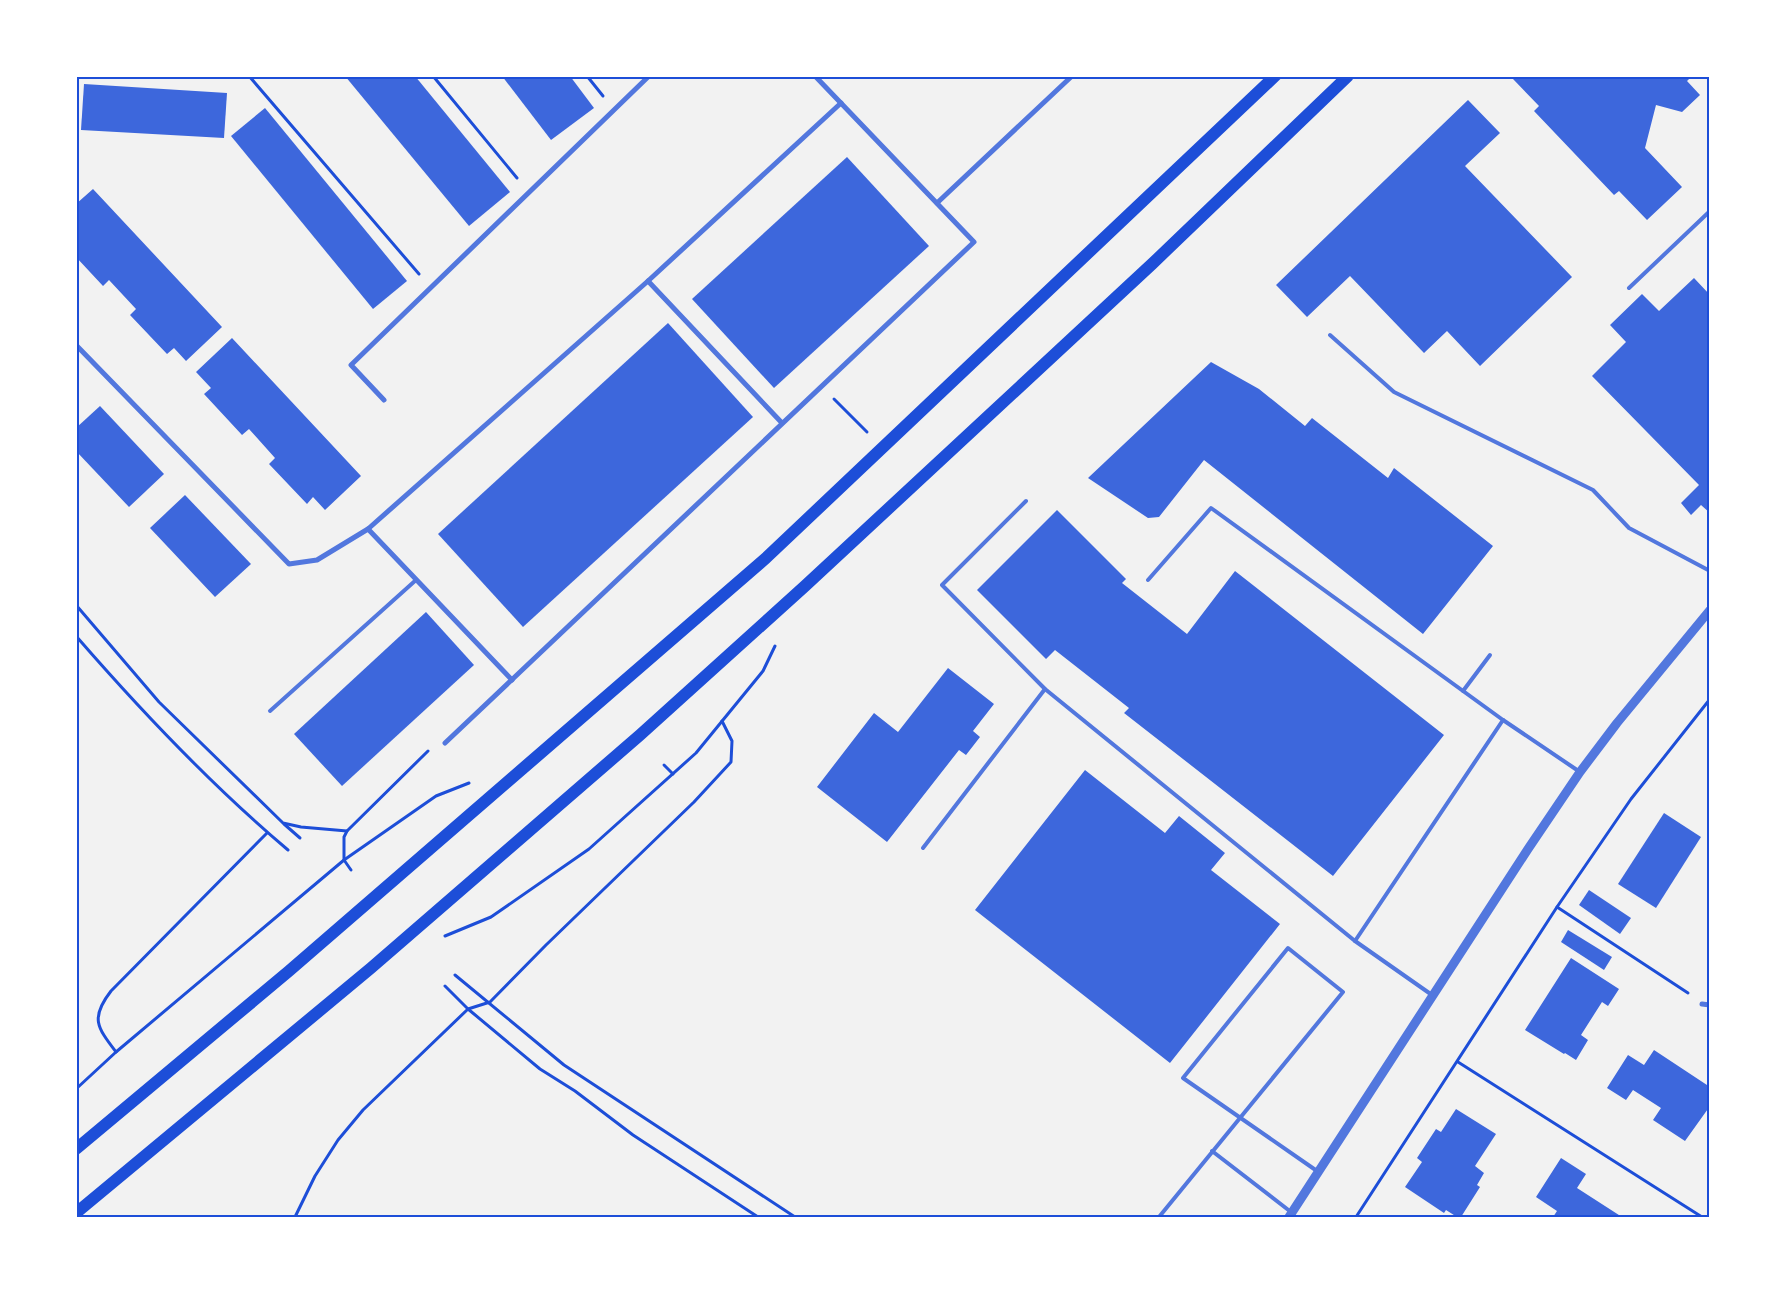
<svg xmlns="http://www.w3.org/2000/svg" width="1786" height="1293" font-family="Lora,serif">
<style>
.building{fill:#3d67dc}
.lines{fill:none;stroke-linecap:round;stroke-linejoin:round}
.path{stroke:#1d4ed8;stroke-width:3}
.service{stroke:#5277de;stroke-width:4}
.minor{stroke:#5277de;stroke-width:5}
.tertiary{stroke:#5277de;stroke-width:9}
.primary{stroke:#1d4ed8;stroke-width:12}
.neatline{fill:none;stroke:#1d4ed8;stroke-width:2}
</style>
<rect width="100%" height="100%" fill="#f2f2f2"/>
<g class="building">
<polygon points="345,76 415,76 510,192 469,226"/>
<polygon points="502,76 570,76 594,108 551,140"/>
<polygon points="1515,76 1692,76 1687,81 1700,95 1682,112 1656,105 1645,148 1682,187 1647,220 1619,191 1614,195 1534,111 1539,106 1513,79"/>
<polygon points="84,84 227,93 224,138 81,130"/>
<polygon points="1468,100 1500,133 1465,166 1572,277 1480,366 1447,331 1424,353 1350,276 1307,317 1276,285"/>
<polygon points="265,108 407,281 373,309 231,136"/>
<polygon points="847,157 929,246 774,388 692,299"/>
<polygon points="93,189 222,327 186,361 174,348 167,354 130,315 136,309 109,280 103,286 76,257 76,204"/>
<polygon points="1694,278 1710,295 1710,513 1701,505 1691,515 1681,503 1699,485 1592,376 1626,342 1610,325 1642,294 1659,311"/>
<polygon points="668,323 753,417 523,627 438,534"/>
<polygon points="232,338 361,476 325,510 313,497 307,504 269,464 275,458 249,429 242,435 204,394 211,388 196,372"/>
<polygon points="1211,362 1259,389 1305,426 1312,418 1388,478 1394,468 1493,546 1423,634 1204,460 1159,517 1148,518 1088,478"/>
<polygon points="100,406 164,474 129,507 76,451 76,428"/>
<polygon points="185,495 251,564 215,597 150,528"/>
<polygon points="1057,510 1126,579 1122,583 1187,634 1235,571 1444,735 1333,876 1124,713 1129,708 1055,650 1046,659 977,590"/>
<polygon points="426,612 474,665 342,786 294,734"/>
<polygon points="948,668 994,704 973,731 980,737 966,755 959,750 887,842 817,787 874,713 898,732"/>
<polygon points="1085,770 1165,833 1179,816 1225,853 1211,870 1280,924 1170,1063 975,910"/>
<polygon points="1664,813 1701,837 1656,908 1618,884"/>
<polygon points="1589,890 1631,918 1620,934 1579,905"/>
<polygon points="1568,930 1612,957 1604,970 1561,942"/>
<polygon points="1571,958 1619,989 1608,1006 1602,1002 1581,1035 1588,1040 1576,1060 1565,1053 1564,1054 1525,1030"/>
<polygon points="1654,1050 1710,1087 1710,1106 1685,1141 1653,1120 1661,1108 1633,1090 1626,1100 1607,1088 1628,1055 1644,1065"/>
<polygon points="1456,1109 1496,1134 1475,1166 1484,1173 1477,1185 1480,1187 1461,1217 1457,1217 1446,1210 1444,1213 1405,1187 1422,1162 1417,1158 1436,1129 1441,1132"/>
<polygon points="1561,1158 1586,1174 1577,1188 1622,1217 1553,1217 1557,1211 1536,1197"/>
</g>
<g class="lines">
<g class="path">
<polyline points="249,76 419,274"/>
<polyline points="433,76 517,178"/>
<polyline points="587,76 603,96"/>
<polyline points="834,399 867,432"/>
<polyline points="76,605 159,702 283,823 301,827 347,831"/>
<path d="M 76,636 C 142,712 211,785 288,850"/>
<polyline points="664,765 673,774"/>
<polyline points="284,824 300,838"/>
<polyline points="351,870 344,860 344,837 347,831 428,751"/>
<polyline points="1557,907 1688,993"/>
<polyline points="445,936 491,917 589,849 696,753 763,671 775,646"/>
<polyline points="455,975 564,1065 795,1217"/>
<polyline points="445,986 468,1009 540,1069 575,1091 633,1135 758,1217"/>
<path d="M 116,1052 C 97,1027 90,1018 111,991 L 267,833"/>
<polyline points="1458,1062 1702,1217"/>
<polyline points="76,1089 116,1052 344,860 436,796 469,783"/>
<polyline points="295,1217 315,1176 338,1140 363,1110 468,1009 490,1002 546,945 694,802 731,762 732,741 722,721"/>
<polyline points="1356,1217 1557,907 1631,799 1710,699"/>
</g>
<g class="service">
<polyline points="1629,288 1710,211"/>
<polyline points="1330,335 1394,392 1593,490 1629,528 1710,571"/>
<polyline points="1026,501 942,585 1045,689 1355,941 1432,995"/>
<polyline points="1148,580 1211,508 1503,720 1580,772"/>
<polyline points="1463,691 1490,655"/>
<polyline points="270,711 416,580"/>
<polyline points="923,848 1045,689"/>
<polyline points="1355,941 1503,720"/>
<polyline points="1212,1151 1291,1212"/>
<path d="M 1159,1217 C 1220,1142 1282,1067 1343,992 L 1288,948 L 1183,1078 L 1317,1171"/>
</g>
<g class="minor">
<polyline points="937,203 1072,76"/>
<polyline points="648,281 782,423"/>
<polyline points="76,345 289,564 317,560 368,529 648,281 841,103"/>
<polyline points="384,400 351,365 649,76"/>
<polyline points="368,529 512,680"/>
<polyline points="445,743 974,242 815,76"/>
<polyline points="1702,1004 1710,1005"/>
</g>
<polyline class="tertiary" points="1289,1217 1528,849 1580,772 1617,723 1710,610"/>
<g class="primary">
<polyline points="76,1149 289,971 766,558 1275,76"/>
<polyline points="76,1213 371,968 640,735 805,586 1152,264 1348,76"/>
</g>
</g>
<rect width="1786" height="1293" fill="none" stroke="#ffffff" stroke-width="155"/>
<rect x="78" y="78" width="1630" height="1138" class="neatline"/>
</svg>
